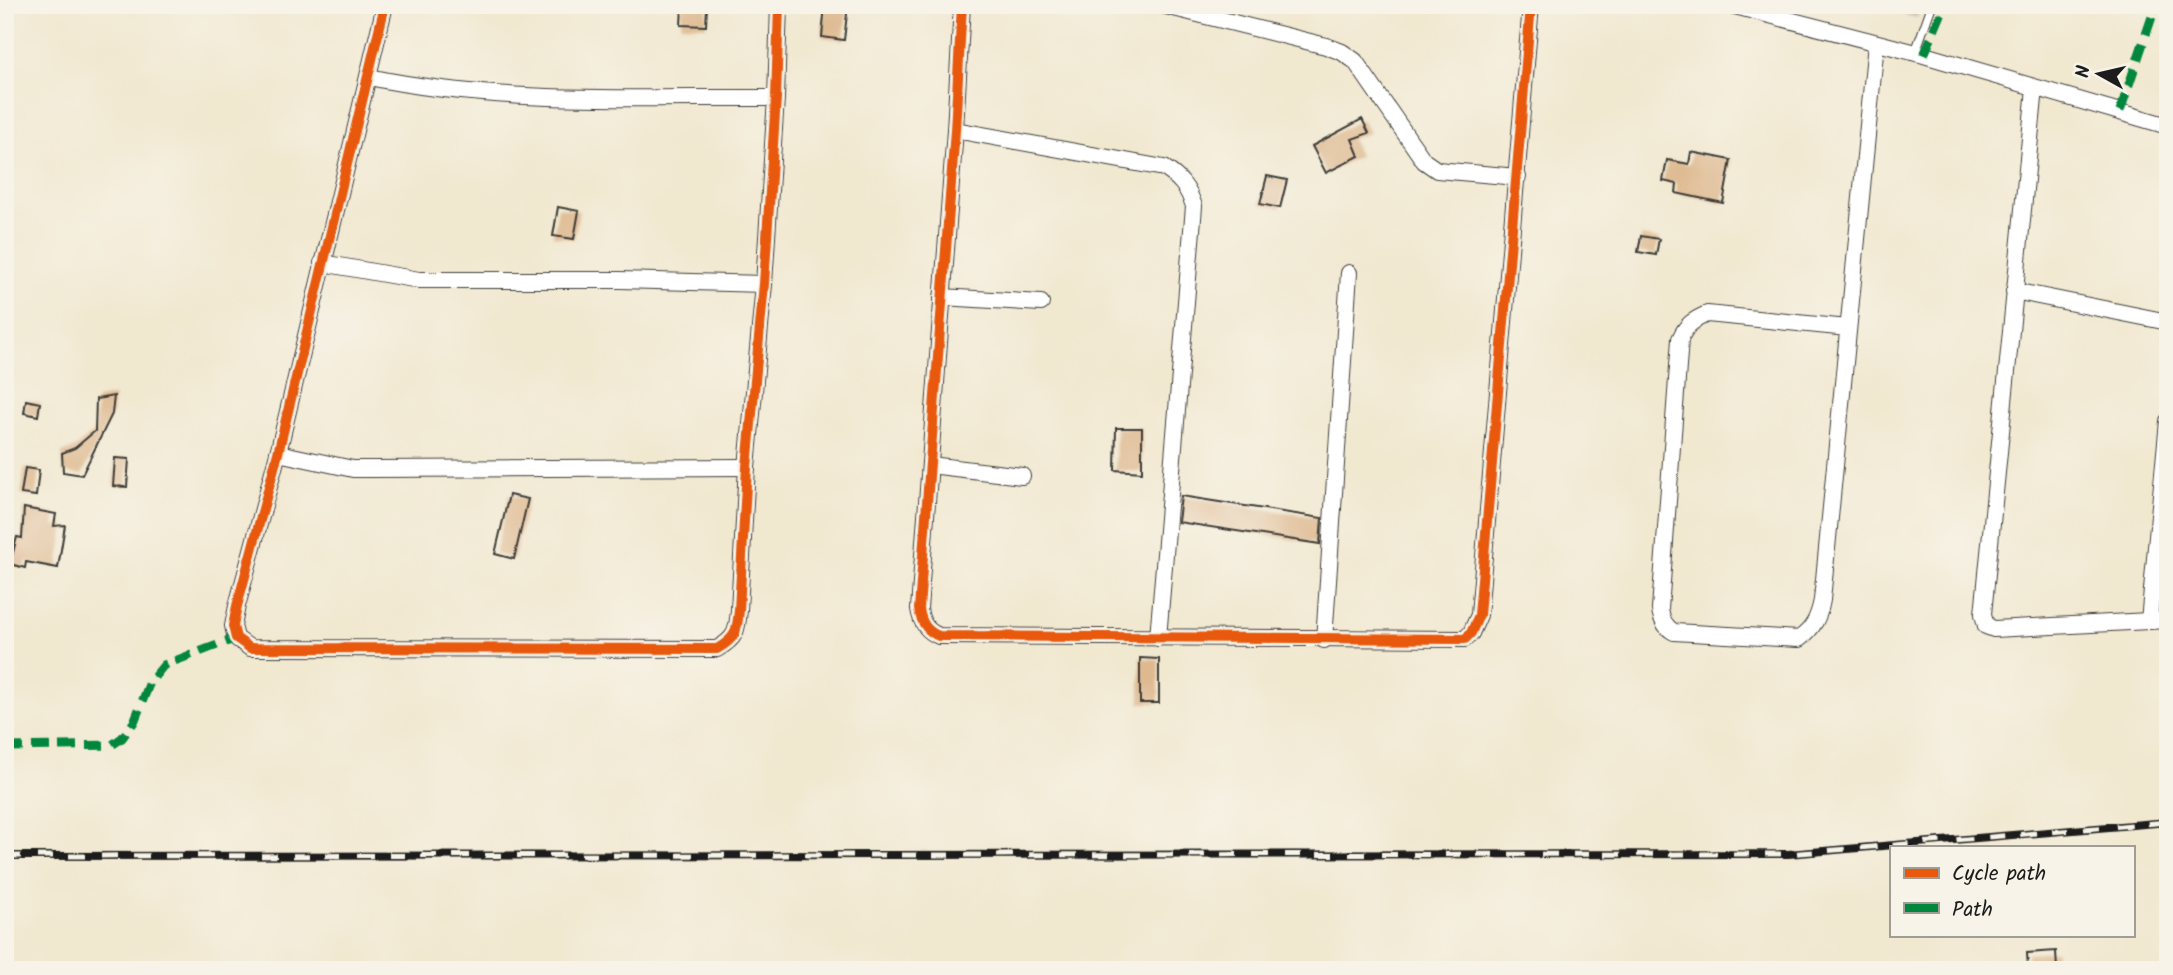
<svg xmlns="http://www.w3.org/2000/svg" width="2173" height="975" font-family="Kalam,sans-serif">
<style>
.industrial{fill:#cec1b9}
.building{fill:#deb990}
.lines{fill:none;stroke-linecap:round;stroke-linejoin:round}
.service-casing{stroke:#3c3b37;stroke-width:10}
.minor-casing{stroke:#3c3b37;stroke-width:18}
.service{stroke:#fff;stroke-width:8}
.minor{stroke:#fff;stroke-width:16}
.rail-casing{stroke:#1c1c1c;stroke-width:8}
.rail{stroke:#f7f3e8;stroke-width:5;stroke-dasharray:16;stroke-linecap:butt}
.quiet{stroke:#00873e;stroke-width:9;stroke-dasharray:18 9;stroke-linecap:butt}
.cycleway-casing{stroke:#f7f3e8;stroke-width:15}
.cycleway{stroke:#e8590c;stroke-width:10}
</style>
<rect width="100%" height="100%" fill="#f7f3e8"/>
<filter id="ink" filterUnits="userSpaceOnUse"><feTurbulence type="fractalNoise" baseFrequency=".0143" numOctaves="2"/><feDisplacementMap in="SourceGraphic" scale="14" xChannelSelector="R" yChannelSelector="G"/><feConvolveMatrix kernelMatrix="1 2 1 2 8 2 1 2 1" color-interpolation-filters="sRGB"/></filter>
<filter id="wash" filterUnits="userSpaceOnUse"><feTurbulence type="fractalNoise" baseFrequency=".00686" numOctaves="4" result="noise"/><feDisplacementMap in="SourceGraphic" scale="28" xChannelSelector="R" yChannelSelector="G"/><feGaussianBlur stdDeviation="1.57" result="paint"/><feColorMatrix in="noise" values="0 0 0 0 0 0 0 0 0 0 0 0 0 0 0 0 0 1.4 0 .05"/><feComposite in="paint" operator="in"/></filter>
<g filter="url(#wash)">
<rect width="100%" height="100%" fill="#f1e8d0"/>
<polygon class="industrial" points="1867,5 1922,5 1917,18"/>
<g id="blocks">
<g class="building">
<polygon points="825,5 848,5 844,40 822,37"/>
<polygon points="682,6 707,7 706,26 681,25"/>
<polygon points="1362,119 1369,133 1352,139 1359,156 1326,173 1312,146"/>
<polygon points="1691,152 1731,160 1723,203 1676,193 1677,184 1663,181 1667,160 1689,164"/>
<polygon points="1267,176 1287,180 1280,208 1260,204"/>
<polygon points="558,207 579,211 574,239 553,236"/>
<polygon points="1641,236 1659,239 1656,255 1638,252"/>
<polygon points="114,396 112,414 82,475 63,472 62,453 75,448 95,431 96,399"/>
<polygon points="26,400 40,403 38,416 24,413"/>
<polygon points="1116,428 1142,428 1142,472 1115,470"/>
<polygon points="115,458 129,459 127,487 113,486"/>
<polygon points="25,468 39,470 36,496 21,494"/>
<polygon points="509,495 528,499 514,559 495,554"/>
<polygon points="1181,496 1322,518 1320,544 1178,522"/>
<polygon points="24,508 56,514 54,526 65,525 58,568 26,562 25,568 10,564 17,537 22,538"/>
<polygon points="1140,658 1159,659 1159,703 1140,703"/>
<polygon points="2056,951 2057,970 2028,970 2027,953"/>
</g>
</g>
</g>
<g filter="url(#ink)">
<use href="#blocks" fill-opacity="0" stroke="#3c3b37" stroke-width="2"/>
<g class="lines">
<defs>
<polyline id="service" points="1915,53 1932,5"/>
<g id="minor">
<path d="M 385,5 L 278,453 L 237,606 L 233,626 L 236,638 L 250,648 L 717,649 C 736,638 737,632 739,610 L 747,467 L 764,284 L 776,98 L 779,5"/>
<path d="M 962,5 L 955,130 L 919,609 C 921,622 926,631 939,636 L 1465,639 L 1471,633 L 1479,615 L 1531,5"/>
<polyline points="1162,5 1326,46 1342,52 1355,61 1424,161 1437,170 1518,177"/>
<polyline points="1731,5 1924,55 2168,126"/>
<path d="M 369,77 C 502,105 641,97 776,98"/>
<polyline points="2035,88 1983,614 1986,626 1994,629 2168,620"/>
<path d="M 955,130 L 1164,168 C 1180,178 1188,188 1194,206 L 1158,638"/>
<polyline points="322,263 419,280 620,280 764,284"/>
<polyline points="2014,291 2168,322"/>
<polyline points="942,297 1041,303"/>
<path d="M 1848,328 L 1707,314 C 1693,320 1686,325 1680,339 L 1660,609 C 1661,619 1665,627 1674,632 L 1799,639 C 1813,629 1819,617 1822,600 L 1876,43"/>
<polyline points="278,453 353,469 372,469 747,467"/>
<polyline points="930,465 1022,476"/>
<polyline points="2149,621 2168,421"/>
<polyline points="1324,640 1349,273"/>
</g>
</defs>
<use href="#service" class="service-casing"/>
<use href="#minor" class="minor-casing"/>
<use href="#service" class="service"/>
<use href="#minor" class="minor"/>
<defs>
<polyline id="rail" points="5,856 1788,854 2168,822"/>
</defs>
<use href="#rail" class="rail-casing"/>
<use href="#rail" class="rail"/>
<g class="quiet">
<polyline points="1924,55 1945,5"/>
<polyline points="2120,111 2156,5"/>
<polyline points="5,747 112,745 122,738 134,722 150,682 164,665 236,638"/>
</g>
<defs>
<g id="cycleway">
<path d="M 385,5 L 278,453 L 237,606 L 233,626 L 236,638 L 250,648 L 717,649 C 736,638 737,632 739,610 L 747,467 L 764,284 L 776,98 L 779,5"/>
<path d="M 962,5 L 955,130 L 919,609 C 921,622 926,631 939,636 L 1465,639 L 1471,633 L 1479,615 L 1531,5"/>
</g>
</defs>
<use href="#cycleway" class="cycleway-casing"/>
<use href="#cycleway" class="cycleway"/>
</g>
</g>
<rect width="2173" height="975" fill="none" stroke="#f7f3e8" stroke-width="28"/>
<rect x="1890" y="846" width="245" height="91" fill="#f7f3e8" stroke="#9f9d96" stroke-width="2"/>
<rect x="1904" y="868" width="35" height="10" fill="#e8590c" stroke="#9f9d96" stroke-width="2"/>
<text x="1952" y="880" font-size="21" fill="#1c1c1c">Cycle path</text>
<rect x="1904" y="903" width="35" height="10" fill="#00873e" stroke="#9f9d96" stroke-width="2"/>
<text x="1952" y="916" font-size="21" fill="#1c1c1c">Path</text>
<g transform="translate(2099 74) rotate(278)" stroke="#f7f3e8" stroke-width="5" paint-order="stroke">
<path d="M0-5L12 26L0 18L-12 26Z" fill="#1c1c1c"/>
<text y="-10" font-size="19" font-weight="bold" text-anchor="middle" fill="#1c1c1c">N</text>
</g>
</svg>
